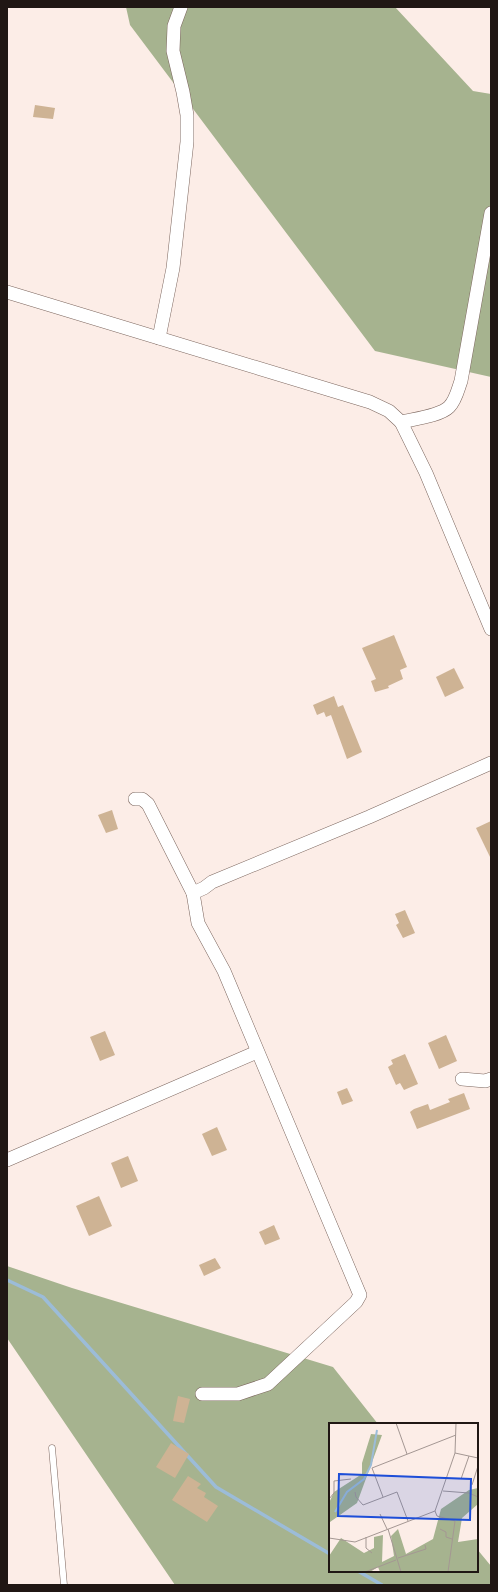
<svg xmlns="http://www.w3.org/2000/svg" width="498" height="1592" font-family="'Open Sans',sans-serif">
<style>
.forest{fill:#a6b38f}
.lines{fill:none;stroke-linecap:round;stroke-linejoin:round}
.stream{stroke:#9cbcd8;stroke-width:3.5}
.building{fill:#ceb394}
.lane-casing{stroke:#7c665e;stroke-width:7}
.street-casing{stroke:#7c665e;stroke-width:14}
.lane{stroke:#fff;stroke-width:6}
.street{stroke:#fff;stroke-width:13}
.inset-river{fill:none;stroke:#9cbcd8;stroke-width:2}
.inset-road{fill:none;stroke:#a49793;stroke-width:1}
.view{fill:#1d4ed8;fill-opacity:0.15;stroke:#1d4ed8;stroke-width:2}
.inset-edge{fill:none;stroke:#201714;stroke-width:2}
</style>
<rect width="100%" height="100%" fill="#fcede7"/>
<g class="forest">
<polygon points="126,7 395,7 473,91 491,94 491,377 375,351 130,25"/>
<polygon points="7,1266 72,1288 333,1367 378,1424 330,1424 330,1571 477,1571 477,1549 491,1566 491,1585 175,1585 7,1338"/>
</g>
<g class="lines">
<g class="stream">
<polyline points="7,1280 43,1297 216,1487 330,1554"/>
<polyline points="358,1571 382,1585"/>
</g>
</g>
<g class="building">
<polygon points="35,105 55,108 53,119 33,117"/>
<polygon points="394,635 407,667 400,670 403,679 388,686 389,688 375,692 371,681 376,679 362,648"/>
<polygon points="454,668 464,688 445,697 436,677"/>
<polygon points="334,696 338,707 343,705 362,752 347,759 331,715 326,717 324,712 317,715 313,705"/>
<polygon points="112,810 118,829 106,833 98,815"/>
<polygon points="491,821 491,859 476,828"/>
<polygon points="405,910 415,933 403,938 396,925 399,923 395,914"/>
<polygon points="105,1031 115,1055 100,1061 90,1037"/>
<polygon points="446,1035 457,1061 439,1069 428,1043"/>
<polygon points="405,1054 418,1084 404,1090 400,1083 396,1085 388,1067 393,1064 391,1060"/>
<polygon points="347,1088 353,1101 342,1105 337,1092"/>
<polygon points="464,1093 470,1109 417,1129 410,1112 414,1109 428,1104 430,1110 450,1102 448,1099"/>
<polygon points="217,1127 227,1150 212,1156 202,1134"/>
<polygon points="128,1156 138,1181 121,1188 111,1163"/>
<polygon points="99,1196 112,1226 89,1236 76,1206"/>
<polygon points="274,1225 280,1239 265,1245 259,1232"/>
<polygon points="215,1258 221,1268 204,1276 199,1265"/>
<polygon points="178,1396 190,1399 184,1423 173,1421"/>
<polygon points="171,1443 189,1454 175,1478 156,1467"/>
<polygon points="188,1476 201,1484 197,1488 206,1493 204,1497 218,1506 207,1522 172,1500"/>
</g>
<g class="lines">
<defs>
<polyline id="lane" points="52,1448 64,1585"/>
<g id="street">
<polyline points="7,292 370,402 389,411 401,422 426,473 491,629"/>
<polyline points="159,338 173,268 187,142 187,115 183,92 173,51 174,26 181,7"/>
<path d="M 401,422 C 413,419 440,416 449,407 C 456,400 458,389 461,381 L 491,213"/>
<polyline points="135,799 142,799 148,804 193,893"/>
<polyline points="462,1079 485,1081 491,1079"/>
<polyline points="7,1160 257,1052"/>
<polyline points="202,1394 238,1394 268,1384 356,1302 360,1295 224,971 198,923 193,893 204,888 212,882 369,817 491,763"/>
</g>
</defs>
<use href="#lane" class="lane-casing"/>
<use href="#street" class="street-casing"/>
<use href="#lane" class="lane"/>
<use href="#street" class="street"/>
</g>
<g transform="translate(329 1423)">
<rect width="149" height="149" fill="#fcede7"/>
<path d="M 42,11 L 53,12 L 28,80 L 1,99 L 0,80 L 5,69 L 33,51 L 33,40 ZM 149,65 L 149,81 L 133,95 L 129,119 L 149,116 L 149,149 L 51,149 L 49,144 L 41,149 L 0,149 L 0,133 L 12,115 L 35,130 L 45,125 L 45,114 L 54,112 L 53,139 L 65,133 L 62,113 L 69,106 L 77,131 L 104,116 L 112,86 L 140,67 Z" fill="#a6b38f"/>
<path class="inset-river" d="M 6,89 L 18,69 L 35,56 L 42,42 L 48,7"/>
<path class="inset-road" d="M 67,0 L 78,31M 126,30 L 149,35M 132,56 L 140,33M 143,62 L 149,43M 114,68 L 140,70 L 149,74M 26,69 L 27,74 L 34,82 L 68,69 L 79,98M 54,74 L 43,45 L 127,12M 0,76 L 5,70 L 5,58 L 22,56M 106,88 L 108,93 L 126,98 L 119,149M 51,91 L 58,106M 59,106 L 72,149M 111,106 L 117,109 L 117,114 L 123,116M 37,114 L 37,125 L 43,130M 0,115 L 26,119 L 106,88 L 126,30 L 127,0M 69,135 L 97,126 L 96,122M 36,149 L 67,137"/>
<path class="view" d="M 10,51 L 142,56 L 141,97 L 9,93 Z"/>
<rect width="149" height="149" class="inset-edge"/>
</g>
<rect width="498" height="1592" fill="none" stroke="#201714" stroke-width="16"/>
</svg>
